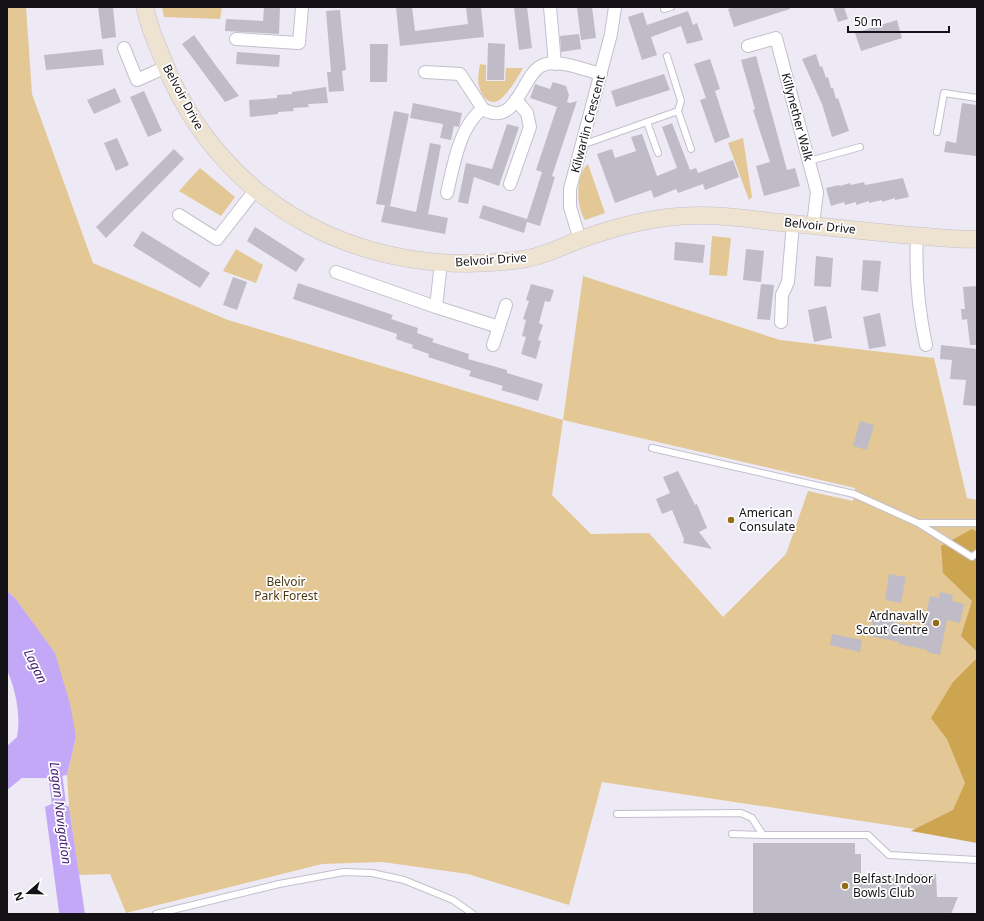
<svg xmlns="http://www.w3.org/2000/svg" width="984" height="921" font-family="'Noto Sans',sans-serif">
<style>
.green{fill:#e3c895;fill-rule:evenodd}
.forest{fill:#cda550}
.water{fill:#c3a8f7}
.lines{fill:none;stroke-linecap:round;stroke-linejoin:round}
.canal{stroke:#c3a8f7;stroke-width:14}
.building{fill:#bfbcc8}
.lane-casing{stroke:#c3bfcb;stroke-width:8}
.street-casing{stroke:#c3bfcb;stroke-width:14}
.secondary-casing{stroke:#c3bfcb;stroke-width:18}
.lane{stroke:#fff;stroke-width:6}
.street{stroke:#fff;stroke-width:12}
.secondary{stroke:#eee3d0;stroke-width:17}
.poi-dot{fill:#916c12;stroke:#fff;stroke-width:1.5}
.labels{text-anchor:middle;stroke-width:3.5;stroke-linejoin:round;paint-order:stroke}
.street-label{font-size:12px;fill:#141216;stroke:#fff}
.poi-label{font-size:12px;fill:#141216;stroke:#fff;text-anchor:start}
.park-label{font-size:12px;fill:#4a3914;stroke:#fff}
.water-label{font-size:13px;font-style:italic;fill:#49227b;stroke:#fff}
</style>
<rect width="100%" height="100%" fill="#edeaf6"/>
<g class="green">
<path d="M 7,7 L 26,7 L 32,94 L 93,263 L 228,320 L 563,420 L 583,276 L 780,340 L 934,358 L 967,498 L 977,500 L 977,818 L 974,838 L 602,782 L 569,905 L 468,874 L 382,862 L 322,864 L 126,913 L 110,874 L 79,875 L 69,807 L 67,775 L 76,737 L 54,653 L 15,598 L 7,591 ZM 563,420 L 855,488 L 853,501 L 808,491 L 786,554 L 723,617 L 649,533 L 591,534 L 552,495 Z"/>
<polygon points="162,7 222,7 220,19 164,17"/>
<path d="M 480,64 L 486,65 L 486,81 L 505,81 L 506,68 L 523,68 C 517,78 511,89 503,97 C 492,108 482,99 479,86 C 477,79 479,71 480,64 Z"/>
<polygon points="743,138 752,197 749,200 728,143"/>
<path d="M 588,164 L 605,213 L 585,220 C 576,207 575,175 588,164 Z"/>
<polygon points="200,168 235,197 221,216 179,191"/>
<polygon points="712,236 731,238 727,276 709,275"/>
<polygon points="236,249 263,265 256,283 223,271"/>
</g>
<g class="forest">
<polygon points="972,529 977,532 977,652 961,636 972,601 943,573 941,546"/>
<polygon points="977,658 977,843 911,831 953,810 965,783 947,739 931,718 953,682"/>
</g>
<g class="water">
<path d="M 7,591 L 15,598 L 55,653 L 70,704 L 76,737 L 67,775 L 50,778 L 22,778 L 7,790 L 7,746 L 17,737 C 21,715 16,691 7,670 Z"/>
<polygon points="58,801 69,807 85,914 60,914 59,912 45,807"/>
</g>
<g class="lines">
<polyline class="canal" points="53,758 61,819"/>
</g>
<g class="building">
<polygon points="98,7 113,7 116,37 102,39"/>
<polygon points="264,7 280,7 279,34 225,31 226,19 263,21"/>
<polygon points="396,7 412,7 415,31 468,24 466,7 481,7 484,37 400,46"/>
<polygon points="514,7 527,7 532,48 519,50"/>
<polygon points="577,7 592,7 596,38 581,40"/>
<polygon points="734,7 790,7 790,9 734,27 728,9"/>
<polygon points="833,7 844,7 848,19 838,22"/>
<polygon points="340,10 346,70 342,71 344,91 329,92 327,72 331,72 326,11"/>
<polygon points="688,11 693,25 697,23 703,40 687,44 681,26 651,37 657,55 642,60 628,17 643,12 647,25"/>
<polygon points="897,20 902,38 861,51 855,33"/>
<polygon points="579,34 581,49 561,52 560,36"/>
<polygon points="194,35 214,63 239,96 225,102 200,68 182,44"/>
<polygon points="488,43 505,44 504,80 487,80"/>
<polygon points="370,44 388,44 387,82 370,82"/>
<polygon points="102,49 104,65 46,70 44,55"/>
<polygon points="237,52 280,55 279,67 236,64"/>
<polygon points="816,54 820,67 822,66 826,78 828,77 831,88 833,88 836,99 838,98 849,131 832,137 822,104 802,59"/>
<polygon points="756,56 787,170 795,168 800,186 764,196 756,166 770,162 753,110 755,109 741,60"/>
<polygon points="710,59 720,89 715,91 730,137 715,143 700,100 706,98 694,64"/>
<polygon points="664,74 670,90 616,107 611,91"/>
<polygon points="553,82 566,86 569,95 567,102 570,103 577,101 552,176 555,177 540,226 527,222 524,233 479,218 483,205 527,219 542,172 536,170 557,107 530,98 535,84 550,89"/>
<polygon points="326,87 328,103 308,104 309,107 293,108 294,111 278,112 278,114 250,117 249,100 277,98 277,95 292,94 292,92"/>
<polygon points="115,88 121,102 94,114 87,100"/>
<polygon points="144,91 162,131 148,137 130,97"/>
<polygon points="413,103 462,113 459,127 454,126 451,140 440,138 443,124 410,118"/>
<polygon points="962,103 977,105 976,156 944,152 946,141 956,143"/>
<polygon points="394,111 409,114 390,206 376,204"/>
<polygon points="672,123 690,170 696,168 698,173 733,160 739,177 705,190 703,184 678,193 676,189 654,198 651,190 615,203 597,154 612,149 615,158 636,151 631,137 642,134 657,176 677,168 662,127"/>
<polygon points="507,124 519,127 499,186 474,177 468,204 458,202 466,163 492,169"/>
<polygon points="117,138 129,165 116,171 104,143"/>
<polygon points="430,143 441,145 428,214 448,218 445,234 381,222 385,205 416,212"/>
<polygon points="174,149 184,159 106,238 96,227"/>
<polygon points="903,178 909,197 895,200 895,198 882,202 882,200 869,203 869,201 856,205 856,202 845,205 844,202 831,206 826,188 839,185 840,186 850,183 851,185 864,182 865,185"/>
<polygon points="255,227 305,259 296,272 247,241"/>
<polygon points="142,231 210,273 200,288 133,246"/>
<polygon points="675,242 705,245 703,263 674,260"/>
<polygon points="746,249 764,251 761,282 743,280"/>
<polygon points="816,256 833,258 831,287 814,286"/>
<polygon points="863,260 881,261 878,292 861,290"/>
<polygon points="233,277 247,282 237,310 223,305"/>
<polygon points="298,283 393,315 391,319 418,328 417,333 434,339 432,342 469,354 468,359 507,370 507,373 543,384 538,401 501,390 503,386 469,376 471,371 428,357 429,354 412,348 413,345 396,339 397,334 293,299"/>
<polygon points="531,284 554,290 550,302 545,301 539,323 543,325 538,340 541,341 536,359 521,354 526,337 522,336 526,320 523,319 529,301 526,300"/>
<polygon points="761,284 774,285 770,320 757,319"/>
<polygon points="977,286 977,345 970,345 967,319 962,320 961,309 965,309 963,287"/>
<polygon points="826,306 832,338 814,342 808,310"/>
<polygon points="880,313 886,346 869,349 863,317"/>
<polygon points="941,345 977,349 977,406 963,405 966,380 950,379 952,360 940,359"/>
<polygon points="860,421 874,425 867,450 853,446"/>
<polygon points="678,471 695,505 697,504 707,528 699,532 712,549 683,543 684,539 672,510 662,514 656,499 670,493 663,477"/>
<polygon points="889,574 906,577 901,603 885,600"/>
<polygon points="940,592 953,595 952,601 964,604 960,623 947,620 940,655 927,652 927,650 899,644 899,642 869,636 874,611 891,614 889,621 923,628 930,596 939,598"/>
<polygon points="832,634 862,640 860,652 830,645"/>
<polygon points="753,843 855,843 855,854 861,854 861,875 936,874 937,897 958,897 951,914 753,914"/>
</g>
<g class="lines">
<defs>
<g id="lane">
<polyline points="664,9 671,7"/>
<polyline points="678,111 691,149"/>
<polyline points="647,122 658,153"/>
<polyline points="937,132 944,93 977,98"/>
<polyline points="582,145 678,111 681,101 667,56"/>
<polyline points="809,161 860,147"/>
<polyline points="652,448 854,494 918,523"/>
<polyline points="977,523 918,523 972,557 977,553"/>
<polyline points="617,814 741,813 752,818 763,835 868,835 889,855 977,860"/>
<polyline points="732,834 763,835"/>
<polyline points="156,914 279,884 344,872 372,873 404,880 453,900 473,914"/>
</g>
<g id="street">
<polyline points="550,7 555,64"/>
<polyline points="236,39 299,43 302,7"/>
<polyline points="748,46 776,38 817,192 813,225"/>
<polyline points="124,48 137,80 166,67"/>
<path d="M 425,72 L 460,74 L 483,109 C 517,129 522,73 543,65 C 560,59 584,70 601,74"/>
<polyline points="510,184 530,127 527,113 516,100"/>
<path d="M 447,193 C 453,167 460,124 483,109"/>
<polyline points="179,215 217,239 256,189"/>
<path d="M 917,236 C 915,273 918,308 926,345"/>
<polyline points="580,240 570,207 570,189 611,34 615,7"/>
<polyline points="336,272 436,307 441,263"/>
<polyline points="436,307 499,327 506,305"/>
<polyline points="781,322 782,295 788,282 793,223"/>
<polyline points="493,345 499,327"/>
</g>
<path id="secondary" d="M 145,7 C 148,26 157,44 164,62 C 223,210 370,283 525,259 C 544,256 561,247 579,240 C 612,228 648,218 683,216 C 713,214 744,218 774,222 C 823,226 871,232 919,236 C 938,237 958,240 977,239"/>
</defs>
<use href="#lane" class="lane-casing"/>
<use href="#street" class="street-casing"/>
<use href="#secondary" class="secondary-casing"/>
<use href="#lane" class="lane"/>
<use href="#street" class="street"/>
<use href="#secondary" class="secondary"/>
</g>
<g class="poi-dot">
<circle cx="731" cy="520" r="4"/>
<circle cx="936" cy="623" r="4"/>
<circle cx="845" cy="886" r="4"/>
</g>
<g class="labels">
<g class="street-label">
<text transform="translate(183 97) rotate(62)" y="4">Belvoir Drive</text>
<text transform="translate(797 117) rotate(75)" y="4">Killynether Walk</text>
<text transform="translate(588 124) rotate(-75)" y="4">Kilwarlin Crescent</text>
<text transform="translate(820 226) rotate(6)" y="4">Belvoir Drive</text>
<text transform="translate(491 260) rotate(-4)" y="4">Belvoir Drive</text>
</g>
<g class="poi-label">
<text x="739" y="517">American<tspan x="739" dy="14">Consulate</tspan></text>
<text x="928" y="620" text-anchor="end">Ardnavally<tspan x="928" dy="14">Scout Centre</tspan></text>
<text x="853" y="883">Belfast Indoor<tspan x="853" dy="14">Bowls Club</tspan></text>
</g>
<g class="park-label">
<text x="286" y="586">Belvoir<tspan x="286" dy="14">Park Forest</tspan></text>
</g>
<g class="water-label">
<text transform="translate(36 666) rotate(64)" y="5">Lagan</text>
<text transform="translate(61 813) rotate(83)" y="5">Lagan Navigation</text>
</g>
</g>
<rect width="984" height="921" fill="none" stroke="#141216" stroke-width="16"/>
<g transform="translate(28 893) rotate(250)" stroke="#ffffff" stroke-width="3" paint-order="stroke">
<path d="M0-3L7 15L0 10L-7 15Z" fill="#141216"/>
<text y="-6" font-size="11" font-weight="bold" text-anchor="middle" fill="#141216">N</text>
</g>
<path d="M848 26v6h101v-6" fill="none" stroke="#141216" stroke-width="2"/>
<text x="854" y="26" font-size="12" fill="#141216" stroke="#ffffff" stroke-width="3" paint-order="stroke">50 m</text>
</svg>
